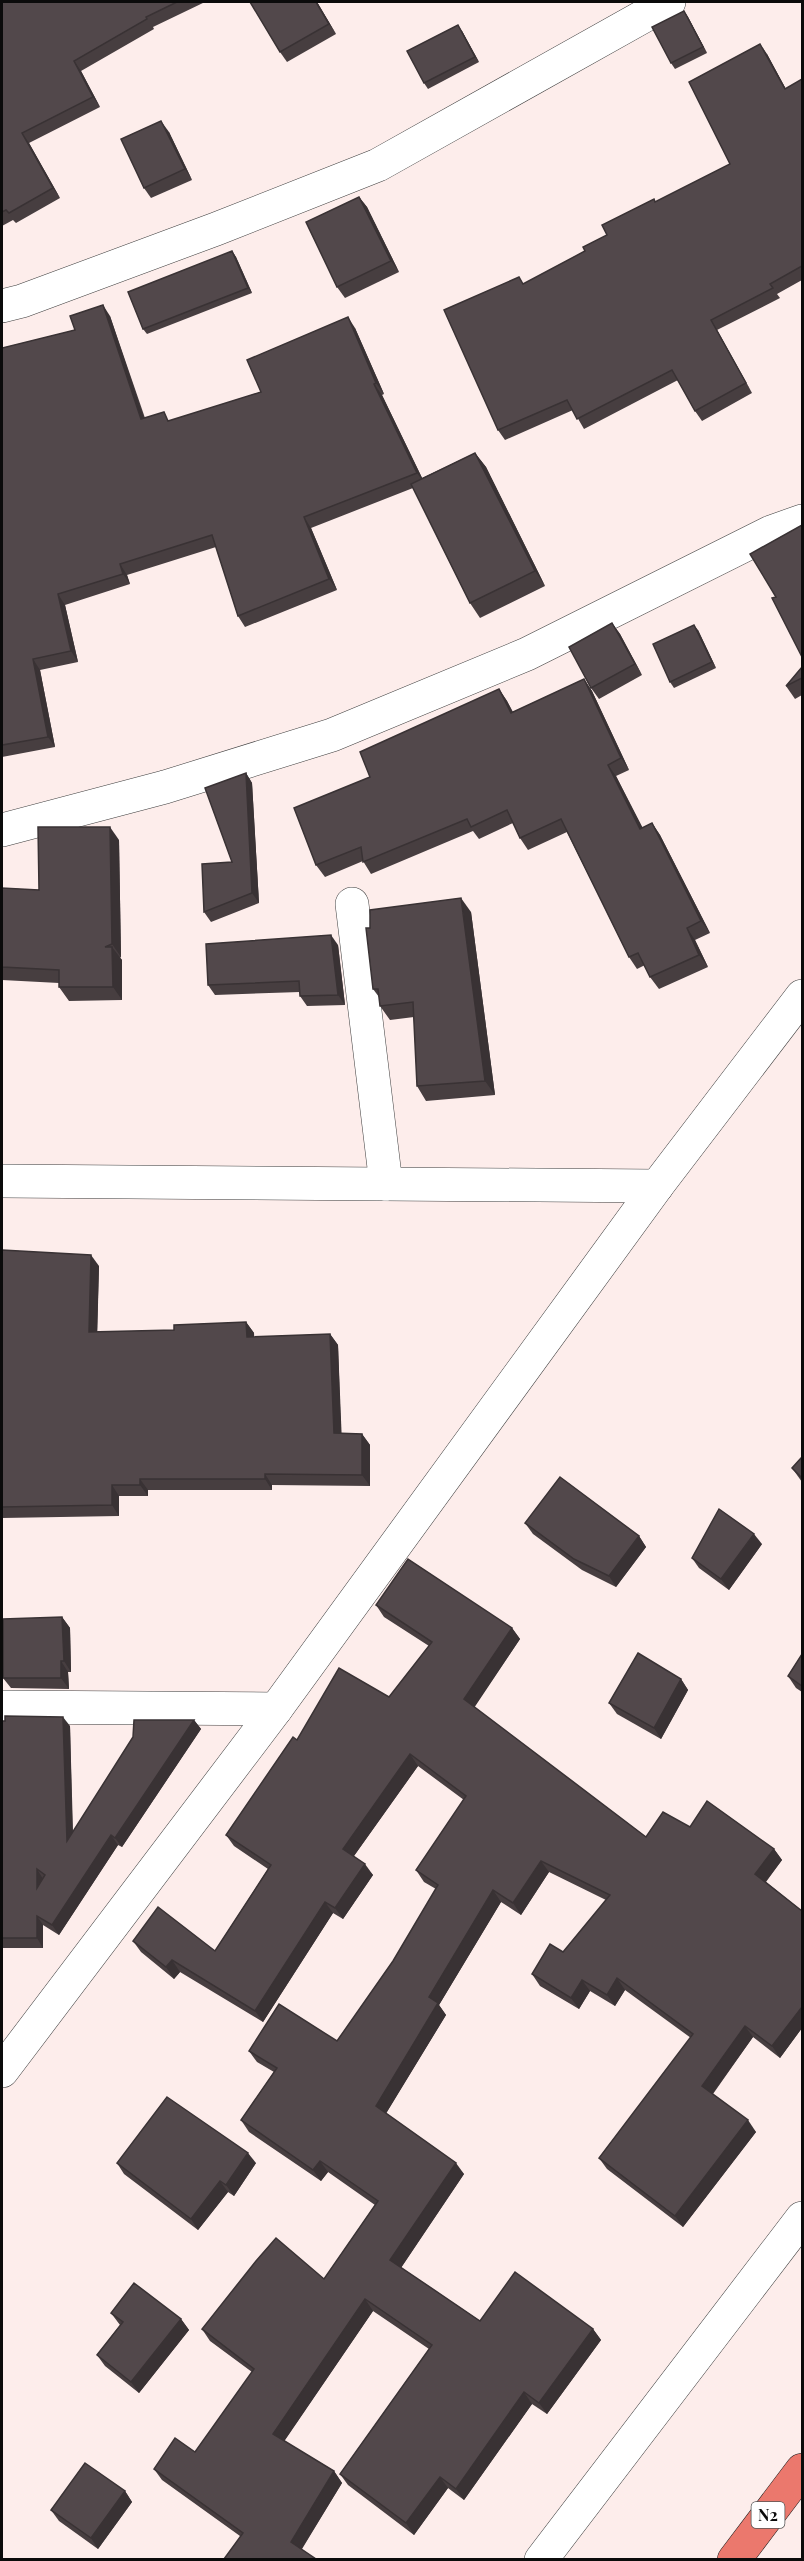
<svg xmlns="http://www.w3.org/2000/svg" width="804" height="2561" font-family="'Playfair Display',serif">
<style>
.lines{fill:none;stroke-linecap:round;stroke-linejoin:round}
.minor-casing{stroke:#3e3e3e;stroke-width:34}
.major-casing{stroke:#1c1c1c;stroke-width:34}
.minor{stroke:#fff;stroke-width:33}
.major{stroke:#eb786d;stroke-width:33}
.wall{fill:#473e40}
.shaded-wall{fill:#393234}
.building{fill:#52484b;stroke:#393234;stroke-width:1.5;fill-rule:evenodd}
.labels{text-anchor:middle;stroke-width:6;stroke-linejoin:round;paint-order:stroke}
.shield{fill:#fff;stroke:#545454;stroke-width:1.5}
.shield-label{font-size:16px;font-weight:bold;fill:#0b0b0b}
</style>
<rect width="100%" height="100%" fill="#fdedeb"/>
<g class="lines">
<defs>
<g id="minor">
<polyline points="2,306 22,301 216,229 378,165 669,2"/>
<polyline points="2,830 165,787 332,735 527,654 771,532 802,521"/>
<polyline points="352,904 386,1184"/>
<polyline points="2,1181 657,1186"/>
<polyline points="2,1707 276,1709"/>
<polyline points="2,2071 276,1709 657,1186 802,996"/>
<polyline points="541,2560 802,2218"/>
</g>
<polyline id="major" points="734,2560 802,2470"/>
</defs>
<use href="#minor" class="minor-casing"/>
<use href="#major" class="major-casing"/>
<use href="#minor" class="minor"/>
<use href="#major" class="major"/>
</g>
<g class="wall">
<polygon points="2,2 205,2 153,27 154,29 81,71 100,107 29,143 60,198 16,223 13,220 2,226"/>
<polygon points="317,2 336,34 287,62 280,52"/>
<polygon points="684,11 688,17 707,53 675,69 671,63"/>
<polygon points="462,31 479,62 428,89 424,83"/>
<polygon points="767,54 786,89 802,79 802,280 777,294 780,298 717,330 752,393 702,421 695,411 678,380 584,429 573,410 505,440 498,430 524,284 585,251 656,202 730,164"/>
<polygon points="169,132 192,180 151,198 144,188"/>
<polygon points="359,197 367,207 399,272 345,298 337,287"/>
<polygon points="232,251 236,257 252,293 147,334 143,329"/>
<polygon points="110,316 145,418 171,421 261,392 355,328 384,394 382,395 422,478 475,453 486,467 545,586 480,618 470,603 413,488 311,528 337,590 245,627 238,616 216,547 127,575 130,584 65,605 78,662 40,670 55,747 2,757 2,348 75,330"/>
<polygon points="612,623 620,634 642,675 599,699 591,688"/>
<polygon points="698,630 716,668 674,688 670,682"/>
<polygon points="802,667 802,695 795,699 786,686"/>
<polygon points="584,679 592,691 629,770 616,776 642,828 652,823 660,835 710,933 695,940 708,967 659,989 650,977 645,965 637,969 629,957 567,832 528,850 520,838 513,823 479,839 473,831 371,874 363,861 325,877 316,865 370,777 499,689 507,701 513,712"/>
<polygon points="246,773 252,783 259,903 211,922 204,912 232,862"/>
<polygon points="119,840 121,957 120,958 122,960 122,1000 69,1001 59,987 59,983 2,980 2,888 39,890"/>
<polygon points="471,912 495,1095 426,1101 417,1086 414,1017 390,1020 380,1006 379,997 373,989"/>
<polygon points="338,945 345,1005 307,1006 300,996 300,992 215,995 208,985"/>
<polygon points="2,1250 99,1266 97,1332 174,1330 246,1322 254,1333 254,1337 330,1334 338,1345 341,1433 362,1434 370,1445 370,1486 272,1485 272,1490 148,1490 148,1496 119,1496 119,1516 2,1518"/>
<polygon points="802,1457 802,1482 792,1468"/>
<polygon points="525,1523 639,1536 646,1547 616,1587 582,1570 533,1534"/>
<polygon points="762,1544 729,1590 699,1568 692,1558"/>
<polygon points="376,1605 512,1628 520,1639 474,1707 646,1837 690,1827 774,1849 782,1860 766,1882 802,1911 802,2028 780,2058 753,2037 713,2094 756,2132 683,2227 607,2169 599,2158 691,2038 625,1990 615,2006 590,1991 579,2009 540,1986 532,1974 563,1952 606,1900 549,1872 521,1915 501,1902 439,2005 446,2015 386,2113 464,2174 401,2268 480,2321 593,2329 601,2340 547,2414 532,2404 464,2500 448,2488 414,2535 348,2485 340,2474 429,2349 373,2311 284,2441 334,2471 342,2483 302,2549 240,2536 162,2480 154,2469 195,2452 252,2372 210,2341 202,2329 324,2279 375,2205 328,2172 321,2181 249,2132 241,2120 274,2072 257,2062 249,2051 337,2041 393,1961 436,1889 424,1882 416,1870 464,1800 418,1766 354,1856 373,1875 343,1919 333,1913 263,2022 180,1972 174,1979 141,1952 133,1941 215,1951 268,1869 234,1846 226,1835 297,1740 389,1697 429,1646 384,1617"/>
<polygon points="62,1617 70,1628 71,1672 68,1672 69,1689 11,1688 3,1678"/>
<polygon points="802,1654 802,1692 796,1688 788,1676"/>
<polygon points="681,1679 688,1690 661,1739 617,1714 609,1703"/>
<polygon points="194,1720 201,1729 122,1847 118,1845 59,1935 43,1925 43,1948 2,1948 2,1721 70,1726 73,1831"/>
<polygon points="117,2163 256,2163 234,2196 228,2192 198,2230 124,2174"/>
<polygon points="111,2313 181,2319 189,2330 139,2393 105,2366 97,2355 120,2325"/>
<polygon points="125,2491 132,2502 98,2549 59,2521 51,2510"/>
</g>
<g class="shaded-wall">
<polygon points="316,2 317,2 336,34 329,24"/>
<polygon points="684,11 688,17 707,53 703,47"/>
<polygon points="458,25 462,31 479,62 475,57"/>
<polygon points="760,44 767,54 791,99 785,89"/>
<polygon points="74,61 81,71 100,107 93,97"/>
<polygon points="161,121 169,132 192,180 185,169"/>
<polygon points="22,133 29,143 60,198 53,188"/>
<polygon points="359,197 367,207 399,272 391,261"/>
<polygon points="232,251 236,257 252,293 248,288"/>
<polygon points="103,305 110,316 148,430 141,419"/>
<polygon points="348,317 355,328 384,394 376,383"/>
<polygon points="711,320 717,330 752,393 746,383"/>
<polygon points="374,384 382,395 425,484 417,473"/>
<polygon points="475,453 486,467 545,586 535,571"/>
<polygon points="304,517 311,528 337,590 329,579"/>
<polygon points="120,564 127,575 130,584 123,574"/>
<polygon points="58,594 65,605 78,662 71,651"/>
<polygon points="612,623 620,634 642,675 635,664"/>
<polygon points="694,625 698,630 716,668 712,662"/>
<polygon points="33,659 40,670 55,747 48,737"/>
<polygon points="584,679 592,691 629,770 621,758"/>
<polygon points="499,689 507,701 519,725 511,713"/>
<polygon points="608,765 616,776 649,840 640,829"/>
<polygon points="246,773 252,783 259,903 252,893"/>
<polygon points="652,823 660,835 710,933 701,921"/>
<polygon points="110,827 119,840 121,957 112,944"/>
<polygon points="461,898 471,912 495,1095 485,1081"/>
<polygon points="687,928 695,940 708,967 699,955"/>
<polygon points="331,935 338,945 345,1005 338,995"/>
<polygon points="112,947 122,960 122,1000 113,987"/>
<polygon points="91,1255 99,1266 97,1343 89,1332"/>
<polygon points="246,1322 254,1333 255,1348 247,1337"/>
<polygon points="330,1334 338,1345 342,1444 334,1433"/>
<polygon points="362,1434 370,1445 370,1486 362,1475"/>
<polygon points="265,1474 272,1485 272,1490 265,1479"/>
<polygon points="140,1479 148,1490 148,1496 140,1485"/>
<polygon points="112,1485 119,1496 119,1516 112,1505"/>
<polygon points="754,1534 762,1544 729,1590 721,1579"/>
<polygon points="639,1536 646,1547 616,1587 609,1576"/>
<polygon points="62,1617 70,1628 71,1672 64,1661"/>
<polygon points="512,1628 520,1639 472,1711 464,1699"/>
<polygon points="61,1661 68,1672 69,1689 61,1678"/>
<polygon points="681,1679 688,1690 661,1739 654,1728"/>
<polygon points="63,1717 70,1726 73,1851 67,1841"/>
<polygon points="194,1720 201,1729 122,1847 115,1838"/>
<polygon points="410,1754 418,1766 351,1860 343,1849"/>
<polygon points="111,1835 118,1845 59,1935 52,1925"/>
<polygon points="774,1849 782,1860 763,1885 755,1874"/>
<polygon points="541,1861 549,1872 521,1915 513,1903"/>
<polygon points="365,1864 373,1875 343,1919 335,1908"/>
<polygon points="37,1869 43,1879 37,1888"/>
<polygon points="493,1890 501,1902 439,2005 446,2015 384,2117 376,2106 429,1997"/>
<polygon points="325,1902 333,1913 263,2022 255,2011"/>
<polygon points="37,1916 43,1925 43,1948 37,1938"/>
<polygon points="172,1960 180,1972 174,1979 166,1967"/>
<polygon points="617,1978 625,1990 615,2006 607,1995"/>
<polygon points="582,1980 590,1991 579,2009 571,1998"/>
<polygon points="802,2007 802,2028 780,2058 772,2046"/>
<polygon points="745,2026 753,2037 710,2097 702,2086"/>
<polygon points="748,2120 756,2132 683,2227 675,2216"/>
<polygon points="248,2153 256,2163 234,2196 226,2185"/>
<polygon points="320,2161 328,2172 321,2181 313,2170"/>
<polygon points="456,2163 464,2174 398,2272 390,2260"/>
<polygon points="220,2181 228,2192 198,2230 191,2219"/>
<polygon points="365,2299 373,2311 281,2446 273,2434"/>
<polygon points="181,2319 189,2330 139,2393 131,2382"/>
<polygon points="593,2329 601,2340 547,2414 539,2403"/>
<polygon points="524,2392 532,2404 464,2500 456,2489"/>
<polygon points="334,2471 342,2483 299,2553 291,2542"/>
<polygon points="440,2477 448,2488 414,2535 406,2523"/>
<polygon points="125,2491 132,2502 98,2549 91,2538"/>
</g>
<g class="building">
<polygon points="2,2 177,2 146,17 147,19 74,61 93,97 22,133 53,188 9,213 6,210 2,212"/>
<polygon points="250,2 316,2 329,24 280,52"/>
<polygon points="684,11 703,47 671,63 652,27"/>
<polygon points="458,25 475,57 424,83 407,51"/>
<polygon points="760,44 785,89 802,79 802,266 770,284 773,288 711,320 746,383 695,411 672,370 577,419 567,400 498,430 444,310 519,277 523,284 585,251 583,247 607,235 602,225 654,199 655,202 730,164 689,82"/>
<polygon points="161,121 185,169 144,188 121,139"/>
<polygon points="359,197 391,261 337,287 306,222"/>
<polygon points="232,251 248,288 143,329 128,292"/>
<polygon points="103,305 141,419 164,412 168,421 261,392 247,360 348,317 376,383 374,384 417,473 304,517 329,579 238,616 212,535 120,564 123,574 58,594 71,651 33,659 48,737 2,745 2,348 75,330 70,316"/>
<polygon points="475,453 535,571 470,603 411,484"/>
<polygon points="802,525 802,657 772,598 776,597 750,554"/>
<polygon points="612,623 635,664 591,688 569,647"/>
<polygon points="694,625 712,662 670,682 653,644"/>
<polygon points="802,667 802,678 786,686"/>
<polygon points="584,679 621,758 608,765 640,829 652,823 701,921 687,928 699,955 650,977 638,953 629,957 561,819 520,838 507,810 471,827 467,819 363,862 361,847 316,865 294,808 370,777 360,752 499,689 511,713"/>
<polygon points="246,773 252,893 204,912 202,864 232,862 205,788"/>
<polygon points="38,827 110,827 112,944 105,947 112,947 113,987 59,987 59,970 2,967 2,888 39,890"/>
<polygon points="461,898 485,1081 417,1086 413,1002 380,1006 378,989 373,989 366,928 370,928 370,910"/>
<polygon points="331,935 338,995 300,996 299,981 208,985 206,944"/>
<polygon points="2,1250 91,1255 89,1332 174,1330 174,1325 246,1322 247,1337 330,1334 334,1433 362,1434 362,1475 265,1474 265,1479 140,1479 140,1485 112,1485 112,1505 2,1507"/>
<polygon points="802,1457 802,1478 792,1468"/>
<polygon points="560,1477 639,1536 609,1576 574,1559 525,1523"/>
<polygon points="719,1509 754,1534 721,1579 692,1558"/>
<polygon points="408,1559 512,1628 464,1699 646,1837 663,1812 690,1827 707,1801 774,1849 755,1874 802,1911 802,2007 772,2046 745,2026 702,2086 748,2120 675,2216 599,2158 693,2034 617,1978 607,1995 582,1980 571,1998 532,1974 550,1944 563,1952 610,1895 541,1861 513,1903 493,1890 429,1997 438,2003 376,2106 456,2163 390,2260 480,2321 515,2272 593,2329 539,2403 524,2392 456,2489 440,2477 406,2523 340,2474 432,2345 365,2299 273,2434 334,2471 291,2542 316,2559 224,2559 243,2533 154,2469 175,2438 195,2452 254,2369 202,2329 256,2261 276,2238 324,2279 378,2201 320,2161 313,2170 241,2120 277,2068 249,2051 279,2004 337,2041 393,1961 438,1885 416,1870 466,1796 410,1754 343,1849 365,1864 335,1908 325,1902 255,2011 172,1960 166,1967 133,1941 158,1907 215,1951 271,1865 226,1835 293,1737 297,1740 339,1668 389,1697 432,1642 376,1605"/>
<polygon points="62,1617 64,1661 61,1661 61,1678 3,1678 3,1619"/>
<polygon points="638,1653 681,1679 654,1728 609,1703"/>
<polygon points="802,1654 802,1686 788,1676"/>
<path d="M 5,1716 L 63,1717 L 67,1841 L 133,1737 L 134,1720 L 194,1720 L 115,1838 L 111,1835 L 52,1925 L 37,1916 L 37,1938 L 2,1938 L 2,1721 L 5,1721 ZM 37,1869 L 45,1875 L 37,1888 Z"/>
<polygon points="167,2097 248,2153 226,2185 220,2181 191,2219 117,2163"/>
<polygon points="134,2283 181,2319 131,2382 97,2355 123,2322 111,2313"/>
<polygon points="85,2463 125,2491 91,2538 51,2510"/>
</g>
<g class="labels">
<rect class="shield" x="751.5" y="2502" width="33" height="26" rx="4.5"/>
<g class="shield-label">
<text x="768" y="2521">N2</text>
</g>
</g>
<rect width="804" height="2561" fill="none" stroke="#0b0b0b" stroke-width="6"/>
</svg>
